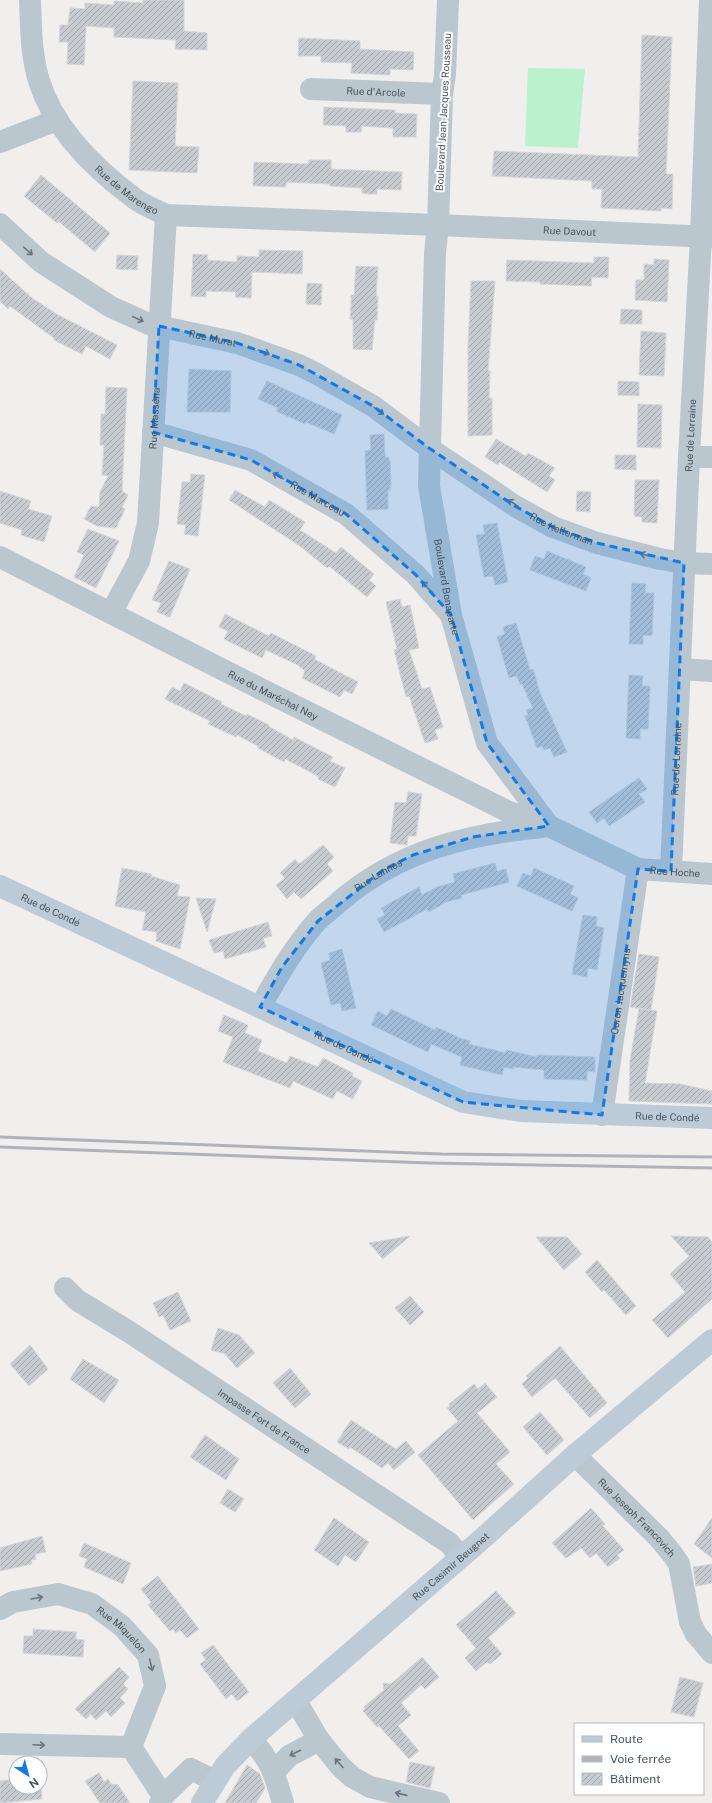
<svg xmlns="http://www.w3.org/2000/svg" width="712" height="1803" font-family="'Public Sans',sans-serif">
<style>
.pitch{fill:#b9f2cc}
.building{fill:url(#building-hatch);stroke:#d2d5da}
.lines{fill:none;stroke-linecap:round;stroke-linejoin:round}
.minor{stroke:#bbc7cf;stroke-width:22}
.secondary{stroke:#bdcbd7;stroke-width:22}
.rail{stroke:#b0b4b9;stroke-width:3}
.oneway{stroke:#68767f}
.marked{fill:#0b7bee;fill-opacity:0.2;stroke:#0b7bee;stroke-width:3;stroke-dasharray:8 5;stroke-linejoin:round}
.labels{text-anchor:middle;stroke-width:4;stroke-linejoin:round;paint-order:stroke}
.street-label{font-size:10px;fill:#45535d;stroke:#fff}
</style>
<defs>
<pattern id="building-hatch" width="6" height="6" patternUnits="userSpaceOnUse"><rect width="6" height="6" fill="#c8ccd1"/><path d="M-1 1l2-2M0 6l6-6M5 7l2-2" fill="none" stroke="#a4a8ad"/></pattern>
</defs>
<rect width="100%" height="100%" fill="#f1eeee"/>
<polygon class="pitch" points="528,68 585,69 578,148 525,146"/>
<g class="building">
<polygon points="143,0 184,0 184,31 207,33 207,50 175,49 176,40 114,37 114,28 86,26 84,65 67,64 68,42 59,42 60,25 68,25 70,8 85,9 85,3 114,5 114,1 143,3"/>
<polygon points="642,35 672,37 666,174 673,174 672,209 661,208 661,211 601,208 602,189 592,189 592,181 492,176 494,151 638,157"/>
<polygon points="299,38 360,41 360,49 414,52 413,70 390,69 390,75 351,73 352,63 321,62 321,56 298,56"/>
<polygon points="133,81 178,83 175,146 199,147 197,173 129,170"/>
<polygon points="324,107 395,110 395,113 417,114 416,137 393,137 393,128 362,126 361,132 346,132 346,126 323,125"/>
<polygon points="309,160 331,160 331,169 402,172 401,190 377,189 377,194 369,194 362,193 362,188 330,186 330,184 286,182 286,187 253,186 254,162 308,164"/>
<polygon points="41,175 110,233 95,252 58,221 57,223 24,196"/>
<polygon points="259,250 303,251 302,274 252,272 251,298 235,297 236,292 206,291 206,297 191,296 193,254 208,255 207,260 237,262 237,256 259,257"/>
<polygon points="117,255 138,256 137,270 116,269"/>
<polygon points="594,257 609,257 608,278 592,277 591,286 540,284 540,282 506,281 507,260 594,263"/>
<polygon points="654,259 669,260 667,302 635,300 636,280 644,280 644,264 654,265"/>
<polygon points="356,266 378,267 376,296 378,296 377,320 375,320 372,350 353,349 353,320 350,319 351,307 351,295 354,295"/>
<polygon points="0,269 32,298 58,315 117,345 110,359 86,346 82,354 54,340 54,338 10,306 8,309 0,301"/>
<polygon points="471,281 495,281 488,371 490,371 489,398 492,398 492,435 468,436 468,345"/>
<polygon points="307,283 322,284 321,305 306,304"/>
<polygon points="621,309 642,310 642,324 620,324"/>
<polygon points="641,331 666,333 664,376 639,375"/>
<polygon points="189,369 231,371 230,412 187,412"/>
<polygon points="267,381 342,415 334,434 306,422 305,424 276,411 278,408 258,399"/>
<polygon points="618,381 639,382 639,396 618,395"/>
<polygon points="106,387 127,388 122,491 128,495 122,507 125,509 116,528 97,526 84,519 91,506 99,507 100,492 108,476 102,475 104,445 100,445 101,414 105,414"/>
<polygon points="638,404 662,405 661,448 637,447"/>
<polygon points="384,434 385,457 388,457 390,461 391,485 390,485 390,490 388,490 388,509 367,510 365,451 371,450 370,435"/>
<polygon points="496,439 526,456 528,453 555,468 549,476 555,480 547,492 499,462 498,465 485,457"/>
<polygon points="615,455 636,455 636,470 615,469"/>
<polygon points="191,474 205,475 198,536 184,534 186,525 177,524 182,482 190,482"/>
<polygon points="635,480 659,480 657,523 642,522 642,517 634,516"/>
<polygon points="235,490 265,507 269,500 305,522 300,530 336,553 341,547 374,574 369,580 376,586 367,597 329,566 327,568 300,546 229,500"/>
<polygon points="0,491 31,501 28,509 52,516 44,542 21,535 22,530 0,523"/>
<polygon points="577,491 591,492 590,512 576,511"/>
<polygon points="497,523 508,582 495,585 493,576 484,577 476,535 485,534 483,525"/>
<polygon points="88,529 119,541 96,588 74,577 84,555 77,552"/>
<polygon points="547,551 586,567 583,574 591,578 586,591 530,570 535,556 544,559"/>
<polygon points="169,561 190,569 170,617 157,612 161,603 152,600"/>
<polygon points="632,583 646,584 645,593 654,593 652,636 643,635 643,644 629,644"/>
<polygon points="400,599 402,607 410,605 419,648 409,650 422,689 430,687 443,727 435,730 438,739 425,743 409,696 406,697 394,650 397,649 386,602"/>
<polygon points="225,614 269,636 271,633 316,656 314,659 358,682 352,694 344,690 340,697 302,678 305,671 298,665 266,650 262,658 224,639 228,631 219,627"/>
<polygon points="516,623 530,670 533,669 540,693 567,752 554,757 550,748 544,750 542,746 537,748 525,716 528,715 526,710 533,708 522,684 520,684 517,676 509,678 497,637 505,634 503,627"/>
<polygon points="629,675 643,676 642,686 650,686 648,729 640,729 640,739 626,738"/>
<polygon points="184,683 222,702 221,704 246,716 247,714 269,725 268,726 293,740 294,737 333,757 330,761 345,768 335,787 318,779 319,777 303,768 285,759 284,762 258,748 258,746 237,735 236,737 208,724 210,721 165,699 172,687 180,691"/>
<polygon points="639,778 647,789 639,794 645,802 609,826 604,818 597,823 589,812"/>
<polygon points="408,792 422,794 416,836 408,836 407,845 390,843 395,802 406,803"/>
<polygon points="323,845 334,857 327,864 333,871 301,899 294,892 287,899 276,885 285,878 280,873 295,859 299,864"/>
<polygon points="495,863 497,871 506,869 509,882 461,895 462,898 446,902 429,912 427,909 384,932 377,919 385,915 381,908 419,887 422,895 437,887 455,882 453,874"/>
<polygon points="122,868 151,874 151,876 180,885 177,896 190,897 180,949 156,941 157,932 142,930 146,912 115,906"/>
<polygon points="534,868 574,886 570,894 578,898 572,911 517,886 523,873 531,876"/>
<polygon points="196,898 216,899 207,932"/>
<polygon points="583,915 597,917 596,926 604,928 597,970 588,968 587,977 572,974"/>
<polygon points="268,922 272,936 263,938 266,947 225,959 223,951 214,953 209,940"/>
<polygon points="342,949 356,1008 342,1011 340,1003 331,1005 321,963 330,960 329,953"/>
<polygon points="639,954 659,957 651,1010 657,1011 645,1083 680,1084 712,1091 712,1104 629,1101 630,1060 639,1009 650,1010 630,1007"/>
<polygon points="391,1009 435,1030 436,1027 460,1038 470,1041 469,1044 506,1053 506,1050 537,1057 537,1055 595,1057 595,1072 587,1071 587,1080 544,1079 544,1070 514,1067 513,1069 504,1067 502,1075 460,1065 462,1057 431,1044 428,1052 371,1025 378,1011 387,1016"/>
<polygon points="224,1015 248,1025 245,1033 262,1040 258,1051 287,1063 290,1056 318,1067 323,1058 353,1073 352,1076 362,1081 353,1099 337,1091 333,1099 293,1081 290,1088 223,1062 233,1037 218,1031"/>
<polygon points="410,1236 383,1259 369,1243"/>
<polygon points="671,1236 708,1237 712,1242 712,1299 668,1338 652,1320 685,1292 670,1274 689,1256"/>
<polygon points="536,1237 567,1237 582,1254 564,1270"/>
<polygon points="597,1260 636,1306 626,1315 604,1290 602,1292 585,1272"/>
<polygon points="178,1292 191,1321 170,1330 163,1315 159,1317 153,1303"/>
<polygon points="410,1296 424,1312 410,1325 395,1308"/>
<polygon points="218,1328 239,1335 255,1353 237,1368 225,1354 211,1350"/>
<polygon points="30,1345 48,1369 29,1386 10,1364"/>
<polygon points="560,1346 607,1403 590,1418 555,1378 532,1397 522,1384 528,1378 526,1376"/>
<polygon points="83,1359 119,1380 104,1403 70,1379"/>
<polygon points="290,1368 311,1394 295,1408 273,1383"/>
<polygon points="485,1383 497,1397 477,1413 510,1452 496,1464 514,1484 473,1520 418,1455 458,1421 447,1408 450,1406 449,1404 474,1384 478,1389"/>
<polygon points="540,1412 564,1440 547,1455 523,1427"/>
<polygon points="351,1420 396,1449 406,1441 415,1452 394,1470 388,1463 382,1468 350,1447 349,1449 337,1442"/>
<polygon points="205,1435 239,1459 226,1480 190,1457"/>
<polygon points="228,1489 244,1499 235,1512 220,1503"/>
<polygon points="591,1508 605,1524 603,1526 624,1550 617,1555 620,1558 608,1567 596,1553 590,1558 581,1548 566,1558 552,1543"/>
<polygon points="334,1518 369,1542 356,1562 345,1555 338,1566 314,1550"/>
<polygon points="712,1518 712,1558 694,1544"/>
<polygon points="42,1536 46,1552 35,1554 36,1559 31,1560 32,1564 0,1571 0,1548"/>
<polygon points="84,1543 131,1563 123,1584 84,1567 87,1559 79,1556"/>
<polygon points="712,1564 712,1583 696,1586 693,1567"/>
<polygon points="158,1576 199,1629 187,1638 180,1630 176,1633 173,1629 170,1631 148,1605 151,1602 141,1589"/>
<polygon points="496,1591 516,1613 488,1638 502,1654 490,1664 487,1662 476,1671 465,1658 476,1648 456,1625"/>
<polygon points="33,1629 76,1632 76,1639 84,1640 83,1657 23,1653 24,1636 33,1636"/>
<polygon points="213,1645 249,1692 237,1701 232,1694 226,1699 200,1664 206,1660 201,1653"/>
<polygon points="422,1657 439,1677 425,1689 421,1685 401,1703 411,1715 398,1726 419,1751 409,1759 379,1726 377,1727 363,1711 365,1709 364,1707 384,1690 383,1683 391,1684"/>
<polygon points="119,1667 129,1677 123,1684 128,1689 120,1698 125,1703 111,1717 106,1711 96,1720 91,1714 86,1719 75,1709"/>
<polygon points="680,1677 703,1683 694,1717 671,1712"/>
<polygon points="410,1762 435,1767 430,1788 406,1782"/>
<polygon points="247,1765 260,1774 265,1788 256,1803 225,1803"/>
<polygon points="99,1773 104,1782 108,1779 111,1784 118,1785 130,1803 100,1803 85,1781"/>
<polygon points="16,1779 16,1788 40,1787 41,1785 42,1799 0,1803 0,1781"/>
</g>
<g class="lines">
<g class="minor">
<path id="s1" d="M 30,0 C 31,27 31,55 39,81 C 54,129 95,169 134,198 C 143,205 156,210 166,215 L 438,225 L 712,237"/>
<path id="s2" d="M 448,0 L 445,75 L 442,94 L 438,225 L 435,253 L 429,486 L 451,615 L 487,743 L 549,826 L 638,869 L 712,874"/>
<path id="s3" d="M 311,89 L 442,94"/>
<polyline points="0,142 57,120"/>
<path id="s4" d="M 0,224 L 41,262 L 111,307 L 149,324 L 237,343 L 299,365 L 317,374 L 373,406 L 429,448 L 515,506 L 553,527 L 597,543 L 660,559 L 684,563 L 712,564"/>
<path id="s5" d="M 153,432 L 251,460 L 346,514 L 416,575 L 451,615"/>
<polyline points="689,457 712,457"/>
<path id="s6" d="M 0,557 L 263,690 L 509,812 L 549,826"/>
<path id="s7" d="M 111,613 L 139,561 L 148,523 L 166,215"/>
<polyline points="680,669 712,671"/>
<path id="s8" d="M 671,871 L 689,457 L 701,237 L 710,0"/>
<path id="s9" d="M 260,1007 C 277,977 294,947 317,921 C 324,914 333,908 340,901 C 399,851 467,834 542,827"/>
<path id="s10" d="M 602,1115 L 638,869"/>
<path id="s11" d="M 65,1288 L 77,1300 L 131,1333 L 449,1543 L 461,1557"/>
<path id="s12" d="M 575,1455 L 659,1538 L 673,1555 L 679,1564 L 690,1622 L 696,1634 L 712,1653"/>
<path id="s13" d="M 0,1609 L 13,1602 L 58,1594 L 92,1604 L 122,1626 L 148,1655 L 155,1686 L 131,1747"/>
<polyline points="296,1701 319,1740 341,1767 352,1777 370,1787 439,1803"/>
<path d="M 251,1739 C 271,1761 275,1775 283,1803"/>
<polyline points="0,1744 131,1747 163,1796 160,1803"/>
<polyline points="274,1772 289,1756 319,1740"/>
<polyline points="163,1796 191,1769 215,1781"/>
</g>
<g class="secondary">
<path id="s14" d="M 0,886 L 463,1102 L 521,1111 L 712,1118"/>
<path id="s15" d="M 202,1803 L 225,1766 L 251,1739 L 482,1539 L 575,1455 L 712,1340"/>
</g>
<g class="rail">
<polyline points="0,1137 441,1154 712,1157"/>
<polyline points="0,1147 429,1163 712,1168"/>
</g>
</g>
<defs><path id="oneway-shaft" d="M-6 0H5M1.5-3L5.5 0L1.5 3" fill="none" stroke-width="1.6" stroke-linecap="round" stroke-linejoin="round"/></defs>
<g class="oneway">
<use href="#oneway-shaft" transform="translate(28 251) rotate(42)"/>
<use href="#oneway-shaft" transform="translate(138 319) rotate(25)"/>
<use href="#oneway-shaft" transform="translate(264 352) rotate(20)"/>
<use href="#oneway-shaft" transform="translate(379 411) rotate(37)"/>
<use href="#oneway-shaft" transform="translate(278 476) rotate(-151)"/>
<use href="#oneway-shaft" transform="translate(513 503) rotate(-147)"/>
<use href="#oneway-shaft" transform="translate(646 555) rotate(-166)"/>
<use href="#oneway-shaft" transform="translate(426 586) rotate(-131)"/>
<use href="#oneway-shaft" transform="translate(37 1598) rotate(-10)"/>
<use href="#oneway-shaft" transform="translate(151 1665) rotate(77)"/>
<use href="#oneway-shaft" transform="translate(39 1745) rotate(2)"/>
<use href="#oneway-shaft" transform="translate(295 1753) rotate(153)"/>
<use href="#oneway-shaft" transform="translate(339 1763) rotate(-132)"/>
<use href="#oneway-shaft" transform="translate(401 1794) rotate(-167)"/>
</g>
<path class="marked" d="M 159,326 L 237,343 L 299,365 L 373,406 L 429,448 L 515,506 L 553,527 L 597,543 L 684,563 L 671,871 L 638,869 L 602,1115 L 463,1102 L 260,1007 L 282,967 L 318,921 L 383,870 L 413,855 L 473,837 L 549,826 L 487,743 L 451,615 L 416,575 L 346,514 L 251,460 L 153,432 Z"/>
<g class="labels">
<g class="street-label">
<text dy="4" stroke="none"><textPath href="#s3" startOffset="65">Rue d'Arcole</textPath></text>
<text transform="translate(443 112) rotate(-87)" y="4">Boulevard Jean-Jacques Rousseau</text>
<text dy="4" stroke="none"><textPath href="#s1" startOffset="224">Rue de Marengo</textPath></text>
<text dy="4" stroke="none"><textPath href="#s1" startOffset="675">Rue Davout</textPath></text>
<text dy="4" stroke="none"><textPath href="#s4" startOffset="246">Rue Murat</textPath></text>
<text dy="4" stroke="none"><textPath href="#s7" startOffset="203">Rue Masséna</textPath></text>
<text dy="4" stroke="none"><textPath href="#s8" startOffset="436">Rue de Lorraine</textPath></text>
<text dy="4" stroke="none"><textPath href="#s5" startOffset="179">Rue Marceau</textPath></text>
<text dy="4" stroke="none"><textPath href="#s4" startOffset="647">Rue Kellerman</textPath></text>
<text dy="4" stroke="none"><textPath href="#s2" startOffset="589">Boulevard Bonaparte</textPath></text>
<text dy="4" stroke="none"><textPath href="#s6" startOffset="306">Rue du Maréchal Ney</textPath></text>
<text dy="4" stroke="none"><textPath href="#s8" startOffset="112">Rue de Lorraine</textPath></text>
<text dy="4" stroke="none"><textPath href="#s2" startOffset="990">Rue Hoche</textPath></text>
<text dy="4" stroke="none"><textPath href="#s9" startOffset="180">Rue Lannes</textPath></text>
<text dy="4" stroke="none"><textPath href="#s14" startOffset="56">Rue de Condé</textPath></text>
<text dy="4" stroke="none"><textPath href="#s10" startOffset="125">Coron Jacquemyns</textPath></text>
<text dy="4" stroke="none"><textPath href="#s14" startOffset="380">Rue de Condé</textPath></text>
<text dy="4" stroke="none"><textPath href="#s14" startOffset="716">Rue de Condé</textPath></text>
<text dy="4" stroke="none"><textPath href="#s11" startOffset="240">Impasse Fort de France</textPath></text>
<text dy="4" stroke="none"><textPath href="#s12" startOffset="88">Rue Joseph Francovich</textPath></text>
<text dy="4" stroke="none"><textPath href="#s15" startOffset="345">Rue Casimir Beugnet</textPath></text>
<text dy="4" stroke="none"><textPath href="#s13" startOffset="135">Rue Miquelon</textPath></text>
</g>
</g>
<rect x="574" y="1723" width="130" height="72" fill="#ffffff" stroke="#b5babe"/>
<rect x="582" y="1736" width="20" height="6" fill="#bdcbd7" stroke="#b5babe"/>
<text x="610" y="1743" font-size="12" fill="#45535d">Route</text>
<rect x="582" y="1756" width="20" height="6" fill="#b0b4b9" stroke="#b5babe"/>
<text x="610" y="1763" font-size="12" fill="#45535d">Voie ferrée</text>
<rect x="582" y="1773" width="20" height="12" fill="url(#building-hatch)" stroke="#b5babe"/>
<text x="610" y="1783" font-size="12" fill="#45535d">Bâtiment</text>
<g transform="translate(28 1775) rotate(144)"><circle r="19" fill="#ffffff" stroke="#b5babe"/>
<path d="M0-3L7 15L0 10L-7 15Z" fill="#0b7bee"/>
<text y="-6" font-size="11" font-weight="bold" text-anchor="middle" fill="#45535d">N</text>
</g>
</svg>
